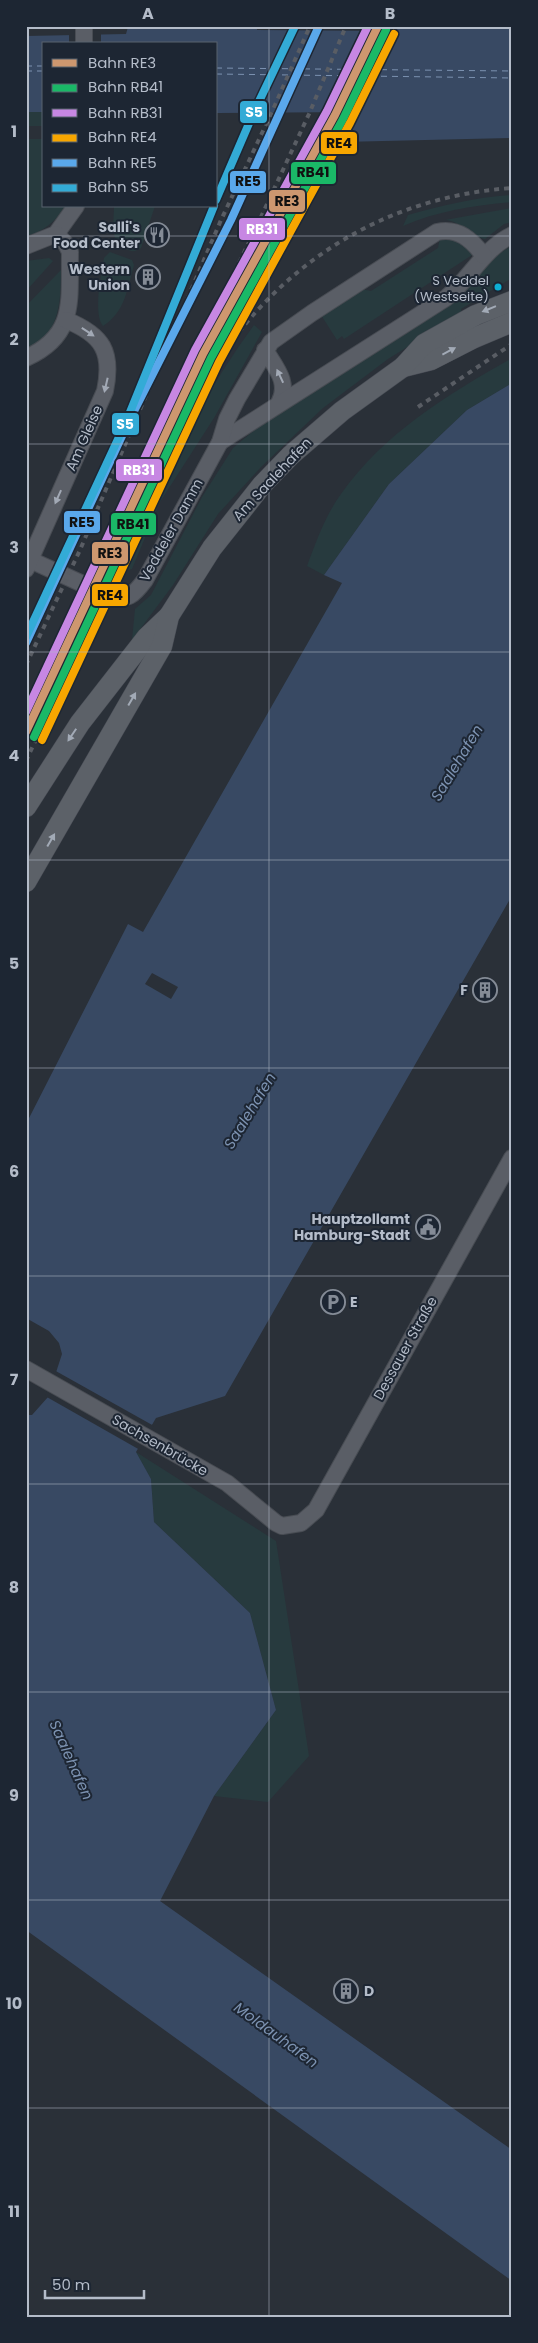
<svg xmlns="http://www.w3.org/2000/svg" width="538" height="2343" font-family="Poppins,sans-serif">
<style>
.green{fill:#273a3e}
.water{fill:#384963}
.pier{fill:#2a3038}
.lines{fill:none;stroke-linecap:round;stroke-linejoin:round}
.ferry{stroke:#7c92b1;stroke-width:1;stroke-dasharray:6 5;stroke-linecap:butt}
.minor-casing{stroke:#484c53;stroke-width:18}
.major-casing{stroke:#484c55;stroke-width:21}
.minor{stroke:#5a5e66;stroke-width:16}
.major{stroke:#5c6168;stroke-width:20}
.rail{stroke:#595d64;stroke-width:4;stroke-dasharray:5 5;stroke-linecap:butt}
.rail-1-casing{stroke:#1d2633;stroke-width:11}
.rail-2-casing{stroke:#1d2633;stroke-width:11}
.rail-3-casing{stroke:#1d2633;stroke-width:11}
.rail-4-casing{stroke:#1d2633;stroke-width:11}
.rail-5-casing{stroke:#1d2633;stroke-width:11}
.rail-6-casing{stroke:#1d2633;stroke-width:11}
.rail-1{stroke:#cd976f;stroke-width:8}
.rail-2{stroke:#1ab867;stroke-width:8}
.rail-3{stroke:#c787e3;stroke-width:8}
.rail-4{stroke:#f7a600;stroke-width:8}
.rail-5{stroke:#5aa8eb;stroke-width:8}
.rail-6{stroke:#33abd6;stroke-width:8}
.oneway{fill:#a2aab6}
.oneway2{fill:#a2a9b5}
.grid{fill:none;stroke:#b4bcc9;stroke-width:1;stroke-opacity:0.55}
.bus-dot{fill:#0dafd3;stroke:#1d2633;stroke-width:2}
.labels{text-anchor:middle;stroke-width:4;stroke-linejoin:round;paint-order:stroke}
.bus-label{font-size:13px;fill:#b4bcc9;stroke:#1d2633;text-anchor:end}
.poi-label{font-size:14px;font-weight:bold;fill:#b4bcc9;stroke:#1d2633;text-anchor:end}
.street-label{font-size:14px;fill:#b4bcc9;stroke:#1d2633}
.water-label{font-size:15px;font-style:italic;fill:#7c92b1;stroke:#1d2633}
.line-badge{stroke:#1d2633;stroke-width:2}
.badge-label{font-size:14px;text-anchor:middle;font-weight:bold;fill:#fff}
.pale-badge-label{font-size:14px;text-anchor:middle;font-weight:bold;fill:#111}
.neatline{fill:none;stroke:#b4bcc9;stroke-width:2}
.grid-label{font-size:16px;text-anchor:middle;font-weight:bold;fill:#b4bcc9}
</style>
<rect width="100%" height="100%" fill="#2a3038"/>
<g class="green">
<rect x="26" y="112" width="18" height="14"/>
<path d="M 26,139 L 44,139 L 44,206 L 65,206 C 56,222 43,231 26,237 Z"/>
<path d="M 512,195 L 512,202 C 476,205 436,211 403,226 L 408,215 C 442,206 476,197 512,195 Z"/>
<path d="M 114,206 L 155,206 L 141,248 C 135,252 132,252 126,249 C 109,242 114,222 114,206 Z"/>
<path d="M 512,208 L 512,222 L 504,224 L 485,239 C 470,236 461,221 445,220 Z"/>
<path d="M 440,238 C 455,239 464,242 472,255 L 344,339 L 342,336 L 337,340 L 321,315 L 361,289 L 371,291 L 438,248 Z"/>
<path d="M 512,246 L 512,278 L 461,309 L 462,313 L 388,359 L 323,408 L 261,467 L 218,514 L 173,585 L 132,640 L 135,609 L 151,595 L 202,497 L 233,448 L 258,427 L 458,298 C 476,282 488,257 512,246 Z"/>
<path d="M 110,252 L 132,260 L 134,265 C 127,290 125,312 103,326 C 93,314 101,274 104,258 Z"/>
<polygon points="49,258 53,261 26,291 26,261"/>
<path d="M 61,270 C 61,302 59,337 26,351 L 26,306 Z"/>
<path d="M 254,325 L 262,332 L 214,418 L 160,502 L 132,569 L 125,571 L 121,569 C 159,484 199,400 254,325 Z"/>
<path d="M 512,358 L 512,383 L 467,410 L 389,484 L 324,575 L 307,566 C 316,542 325,516 341,494 C 384,433 448,394 512,358 Z"/>
<polygon points="136,1452 276,1541 309,1756 268,1802 214,1796 276,1710 250,1613 154,1522 151,1479"/>
</g>
<g class="water">
<polygon points="172,26 257,26 257,30 392,31 395,26 512,26 512,138 341,142 352,112 216,113 216,44 44,44 44,112 26,112 26,36 126,34 128,27 172,29"/>
<polygon points="512,383 512,899 510,899 225,1396 156,1418 136,1452 151,1479 154,1522 250,1613 276,1710 214,1796 160,1901 512,2150 512,2281 26,1930 26,1415 32,1415 48,1397 62,1354 59,1343 49,1331 26,1318 26,1124 128,924 143,932 342,583 324,575 389,484 467,410"/>
</g>
<g class="pier">
<rect x="69" y="32" width="32" height="12"/>
<polygon points="152,973 178,987 171,999 145,984"/>
<polygon points="54,1370 154,1426 140,1450 45,1396"/>
</g>
<g class="lines">
<g class="ferry">
<polyline points="26,66 44,66"/>
<polyline points="216,68 512,71"/>
<polyline points="26,71 44,71"/>
<polyline points="216,74 512,78"/>
</g>
<defs>
<g id="minor">
<polyline points="84,26 84,44"/>
<polyline points="26,246 56,234 76,206"/>
<path d="M 265,350 C 276,368 290,383 279,403"/>
<path d="M 26,358 C 77,335 69,300 70,252 L 66,244 L 56,234"/>
<path d="M 220,442 L 446,298 C 470,279 483,249 512,235"/>
<path d="M 26,558 L 109,596 C 129,600 133,596 145,580 L 220,442 L 227,419 L 237,399 L 271,342 L 312,313 L 437,232 C 458,227 472,240 484,256"/>
<path d="M 26,569 L 105,391 C 113,352 103,335 66,320"/>
<polyline points="26,1369 227,1483 276,1523 282,1526 301,1523 316,1510 512,1158"/>
</g>
<g id="major">
<polyline points="403,367 431,360 474,338 512,322"/>
<polyline points="26,807 80,723 147,637 169,616"/>
<polyline points="26,882 162,646 169,616 212,548 262,485 291,455 342,411 403,367 424,344 476,315 512,301"/>
</g>
</defs>
<use href="#minor" class="minor-casing"/>
<use href="#major" class="major-casing"/>
<use href="#minor" class="minor"/>
<use href="#major" class="major"/>
<g class="rail">
<polyline points="418,407 512,344"/>
<polyline points="26,665 80,550 221,220 271,114 310,26"/>
<polyline points="26,715 143,461 254,232 309,114 346,26"/>
<path d="M 26,761 C 63,681 99,600 137,521 C 159,473 179,422 207,377 C 276,266 381,197 512,188"/>
</g>
<defs>
<polyline id="rail-1" points="26,732 203,354 335,115 378,26"/>
<polyline id="rail-2" points="34,737 211,358 343,119 386,30"/>
<polyline id="rail-3" points="26,712 195,350 327,111 368,26"/>
<polyline id="rail-4" points="42,740 219,362 350,123 394,34"/>
<polyline id="rail-5" points="26,643 128,423 231,220 319,26"/>
<g id="rail-6">
<polyline points="216,200 253,114 295,26"/>
<polyline points="26,637 126,422 214,206"/>
</g>
</defs>
<use href="#rail-1" class="rail-1-casing"/>
<use href="#rail-2" class="rail-2-casing"/>
<use href="#rail-3" class="rail-3-casing"/>
<use href="#rail-4" class="rail-4-casing"/>
<use href="#rail-5" class="rail-5-casing"/>
<use href="#rail-6" class="rail-6-casing"/>
<use href="#rail-1" class="rail-1"/>
<use href="#rail-2" class="rail-2"/>
<use href="#rail-3" class="rail-3"/>
<use href="#rail-4" class="rail-4"/>
<use href="#rail-5" class="rail-5"/>
<use href="#rail-6" class="rail-6"/>
</g>
<defs><path id="oneway-solid" d="M-6-.8H1V-3.2L6.5 0L1 3.2V.8H-6Z" transform="scale(1.25)"/></defs>
<g class="oneway">
<use href="#oneway-solid" transform="translate(489 309) rotate(158)"/>
<use href="#oneway-solid" transform="translate(449 351) rotate(-28)"/>
<use href="#oneway-solid" transform="translate(132 699) rotate(-60)"/>
<use href="#oneway-solid" transform="translate(72 735) rotate(124)"/>
<use href="#oneway-solid" transform="translate(51 840) rotate(-60)"/>
</g>
<g class="oneway2">
<use href="#oneway-solid" transform="translate(88 332) rotate(34)"/>
<use href="#oneway-solid" transform="translate(280 376) rotate(-115)"/>
<use href="#oneway-solid" transform="translate(106 385) rotate(103)"/>
<use href="#oneway-solid" transform="translate(58 497) rotate(114)"/>
</g>
<path class="grid" d="M 269,26 L 269,2317M 26,236 L 512,236M 26,444 L 512,444M 26,652 L 512,652M 26,860 L 512,860M 26,1068 L 512,1068M 26,1276 L 512,1276M 26,1484 L 512,1484M 26,1692 L 512,1692M 26,1900 L 512,1900M 26,2108 L 512,2108"/>
<defs>
<symbol id="restaurant-ring" viewBox="-11 -11 22 22"><circle r="9.5" fill="#1d2633" stroke="#848b96" stroke-width="1.5"/><path d="M-5-6h1v4h1v-4h1v4h1v-4h1v5L-1.5 .5V6h-2V.5L-5-1ZM5-6V6H3V1.5H1.5Q1.5-4 5-6Z" fill="#848b96"/></symbol>
<symbol id="building-ring" viewBox="-11 -11 22 22"><circle r="9.5" fill="#1d2633" stroke="#848b96" stroke-width="1.5"/><path d="M-4-6H4V6H1V3H-1V6H-4ZM-2.5-4.3h1.7v1.8h-1.7ZM.8-4.3h1.7v1.8H.8ZM-2.5-1h1.7V.8h-1.7ZM.8-1h1.7V.8H.8Z" fill="#848b96"/></symbol>
<symbol id="civic-ring" viewBox="-11 -11 22 22"><circle r="9.5" fill="#1d2633" stroke="#848b96" stroke-width="1.5"/><path d="M-.6-6.5H3V-4.5H.6V-3L4-1V1h2V6H-6V1h2V-1L-.6-3ZM-1.2 2.5V6h2.4V2.5Z" fill="#848b96"/></symbol>
<symbol id="parking-ring" viewBox="-11 -11 22 22"><circle r="9.5" fill="#1d2633" stroke="#848b96" stroke-width="1.5"/><path d="M-3.5-5.5H1a3.5 3.5 0 0 1 0 7H-1V5.5H-3.5ZM-1-3.4V-.6H.8a1.4 1.4 0 0 0 0-2.8Z" fill="#848b96"/></symbol>
</defs>
<g fill-rule="evenodd">
<use href="#restaurant-ring" x="143" y="221" width="28" height="28"/>
<use href="#building-ring" x="134" y="263" width="28" height="28"/>
<use href="#building-ring" x="471" y="976" width="28" height="28"/>
<use href="#civic-ring" x="414" y="1213" width="28" height="28"/>
<use href="#parking-ring" x="319" y="1288" width="28" height="28"/>
<use href="#building-ring" x="332" y="1977" width="28" height="28"/>
</g>
<circle class="bus-dot" cx="498" cy="287" r="4.5"/>
<g class="labels">
<g class="bus-label">
<text x="489" y="285">S Veddel<tspan x="489" dy="16">(Westseite)</tspan></text>
</g>
<g class="poi-label">
<text x="140" y="232">Salli's<tspan x="140" dy="16">Food Center</tspan></text>
<text x="130" y="274">Western<tspan x="130" dy="16">Union</tspan></text>
<text x="468" y="995">F</text>
<text x="410" y="1224">Hauptzollamt<tspan x="410" dy="16">Hamburg-Stadt</tspan></text>
<text x="350" y="1307" text-anchor="start">E</text>
<text x="364" y="1996" text-anchor="start">D</text>
</g>
<g class="street-label">
<text transform="translate(84 438) rotate(-66)" y="5">Am Gleise</text>
<text transform="translate(272 479) rotate(-47)" y="5">Am Saalehafen</text>
<text transform="translate(171 530) rotate(-61)" y="5">Veddeler Damm</text>
<text transform="translate(405 1348) rotate(-61)" y="5">Dessauer Straße</text>
<text transform="translate(160 1445) rotate(30)" y="5">Sachsenbrücke</text>
</g>
<g class="water-label">
<text transform="translate(457 763) rotate(-59)" y="5">Saalehafen</text>
<text transform="translate(250 1111) rotate(-59)" y="5">Saalehafen</text>
<text transform="translate(71 1760) rotate(66)" y="5">Saalehafen</text>
<text transform="translate(276 2035) rotate(36)" y="5">Moldauhafen</text>
</g>
</g>
<g class="line-badge">
<rect x="239" y="100" width="29" height="24" rx="5" fill="#33abd6"/>
<rect x="320" y="131" width="38" height="24" rx="5" fill="#f7a600"/>
<rect x="290" y="161" width="47" height="24" rx="5" fill="#1ab867"/>
<rect x="229" y="170" width="38" height="24" rx="5" fill="#5aa8eb"/>
<rect x="268" y="189" width="38" height="24" rx="5" fill="#cd976f"/>
<rect x="238" y="217" width="48" height="24" rx="5" fill="#c787e3"/>
<rect x="111" y="412" width="29" height="24" rx="5" fill="#33abd6"/>
<rect x="115" y="458" width="48" height="24" rx="5" fill="#c787e3"/>
<rect x="63" y="510" width="38" height="24" rx="5" fill="#5aa8eb"/>
<rect x="110" y="512" width="47" height="24" rx="5" fill="#1ab867"/>
<rect x="91" y="541" width="38" height="24" rx="5" fill="#cd976f"/>
<rect x="91" y="583" width="38" height="24" rx="5" fill="#f7a600"/>
</g>
<g class="badge-label">
<text x="254" y="117">S5</text>
<text x="262" y="234">RB31</text>
<text x="125" y="429">S5</text>
<text x="139" y="475">RB31</text>
</g>
<g class="pale-badge-label">
<text x="339" y="148">RE4</text>
<text x="313" y="177">RB41</text>
<text x="248" y="186">RE5</text>
<text x="287" y="206">RE3</text>
<text x="82" y="527">RE5</text>
<text x="133" y="529">RB41</text>
<text x="110" y="558">RE3</text>
<text x="110" y="600">RE4</text>
</g>
<rect width="538" height="2343" fill="none" stroke="#1d2633" stroke-width="55"/>
<rect x="42" y="42" width="175" height="165" fill="#1d2633" stroke="#59626f"/>
<rect x="52" y="59" width="25" height="8" fill="#cd976f" stroke="#59626f"/>
<text x="88" y="68" font-size="15" fill="#b4bcc9">Bahn RE3</text>
<rect x="52" y="84" width="25" height="8" fill="#1ab867" stroke="#59626f"/>
<text x="88" y="92" font-size="15" fill="#b4bcc9">Bahn RB41</text>
<rect x="52" y="109" width="25" height="8" fill="#c787e3" stroke="#59626f"/>
<text x="88" y="118" font-size="15" fill="#b4bcc9">Bahn RB31</text>
<rect x="52" y="134" width="25" height="8" fill="#f7a600" stroke="#59626f"/>
<text x="88" y="142" font-size="15" fill="#b4bcc9">Bahn RE4</text>
<rect x="52" y="159" width="25" height="8" fill="#5aa8eb" stroke="#59626f"/>
<text x="88" y="168" font-size="15" fill="#b4bcc9">Bahn RE5</text>
<rect x="52" y="184" width="25" height="8" fill="#33abd6" stroke="#59626f"/>
<text x="88" y="192" font-size="15" fill="#b4bcc9">Bahn S5</text>
<path d="M45 2290v8h99v-8" fill="none" stroke="#b4bcc9" stroke-width="2.5"/>
<text x="52" y="2290" font-size="15" fill="#b4bcc9" stroke="#1d2633" stroke-width="4" paint-order="stroke">50 m</text>
<rect x="28" y="28" width="482" height="2288" class="neatline"/>
<g class="grid-label">
<text x="148" y="19">A</text>
<text x="390" y="19">B</text>
<text x="14" y="137">1</text>
<text x="14" y="345">2</text>
<text x="14" y="553">3</text>
<text x="14" y="761">4</text>
<text x="14" y="969">5</text>
<text x="14" y="1177">6</text>
<text x="14" y="1385">7</text>
<text x="14" y="1593">8</text>
<text x="14" y="1801">9</text>
<text x="14" y="2009">10</text>
<text x="14" y="2217">11</text>
</g>
</svg>
